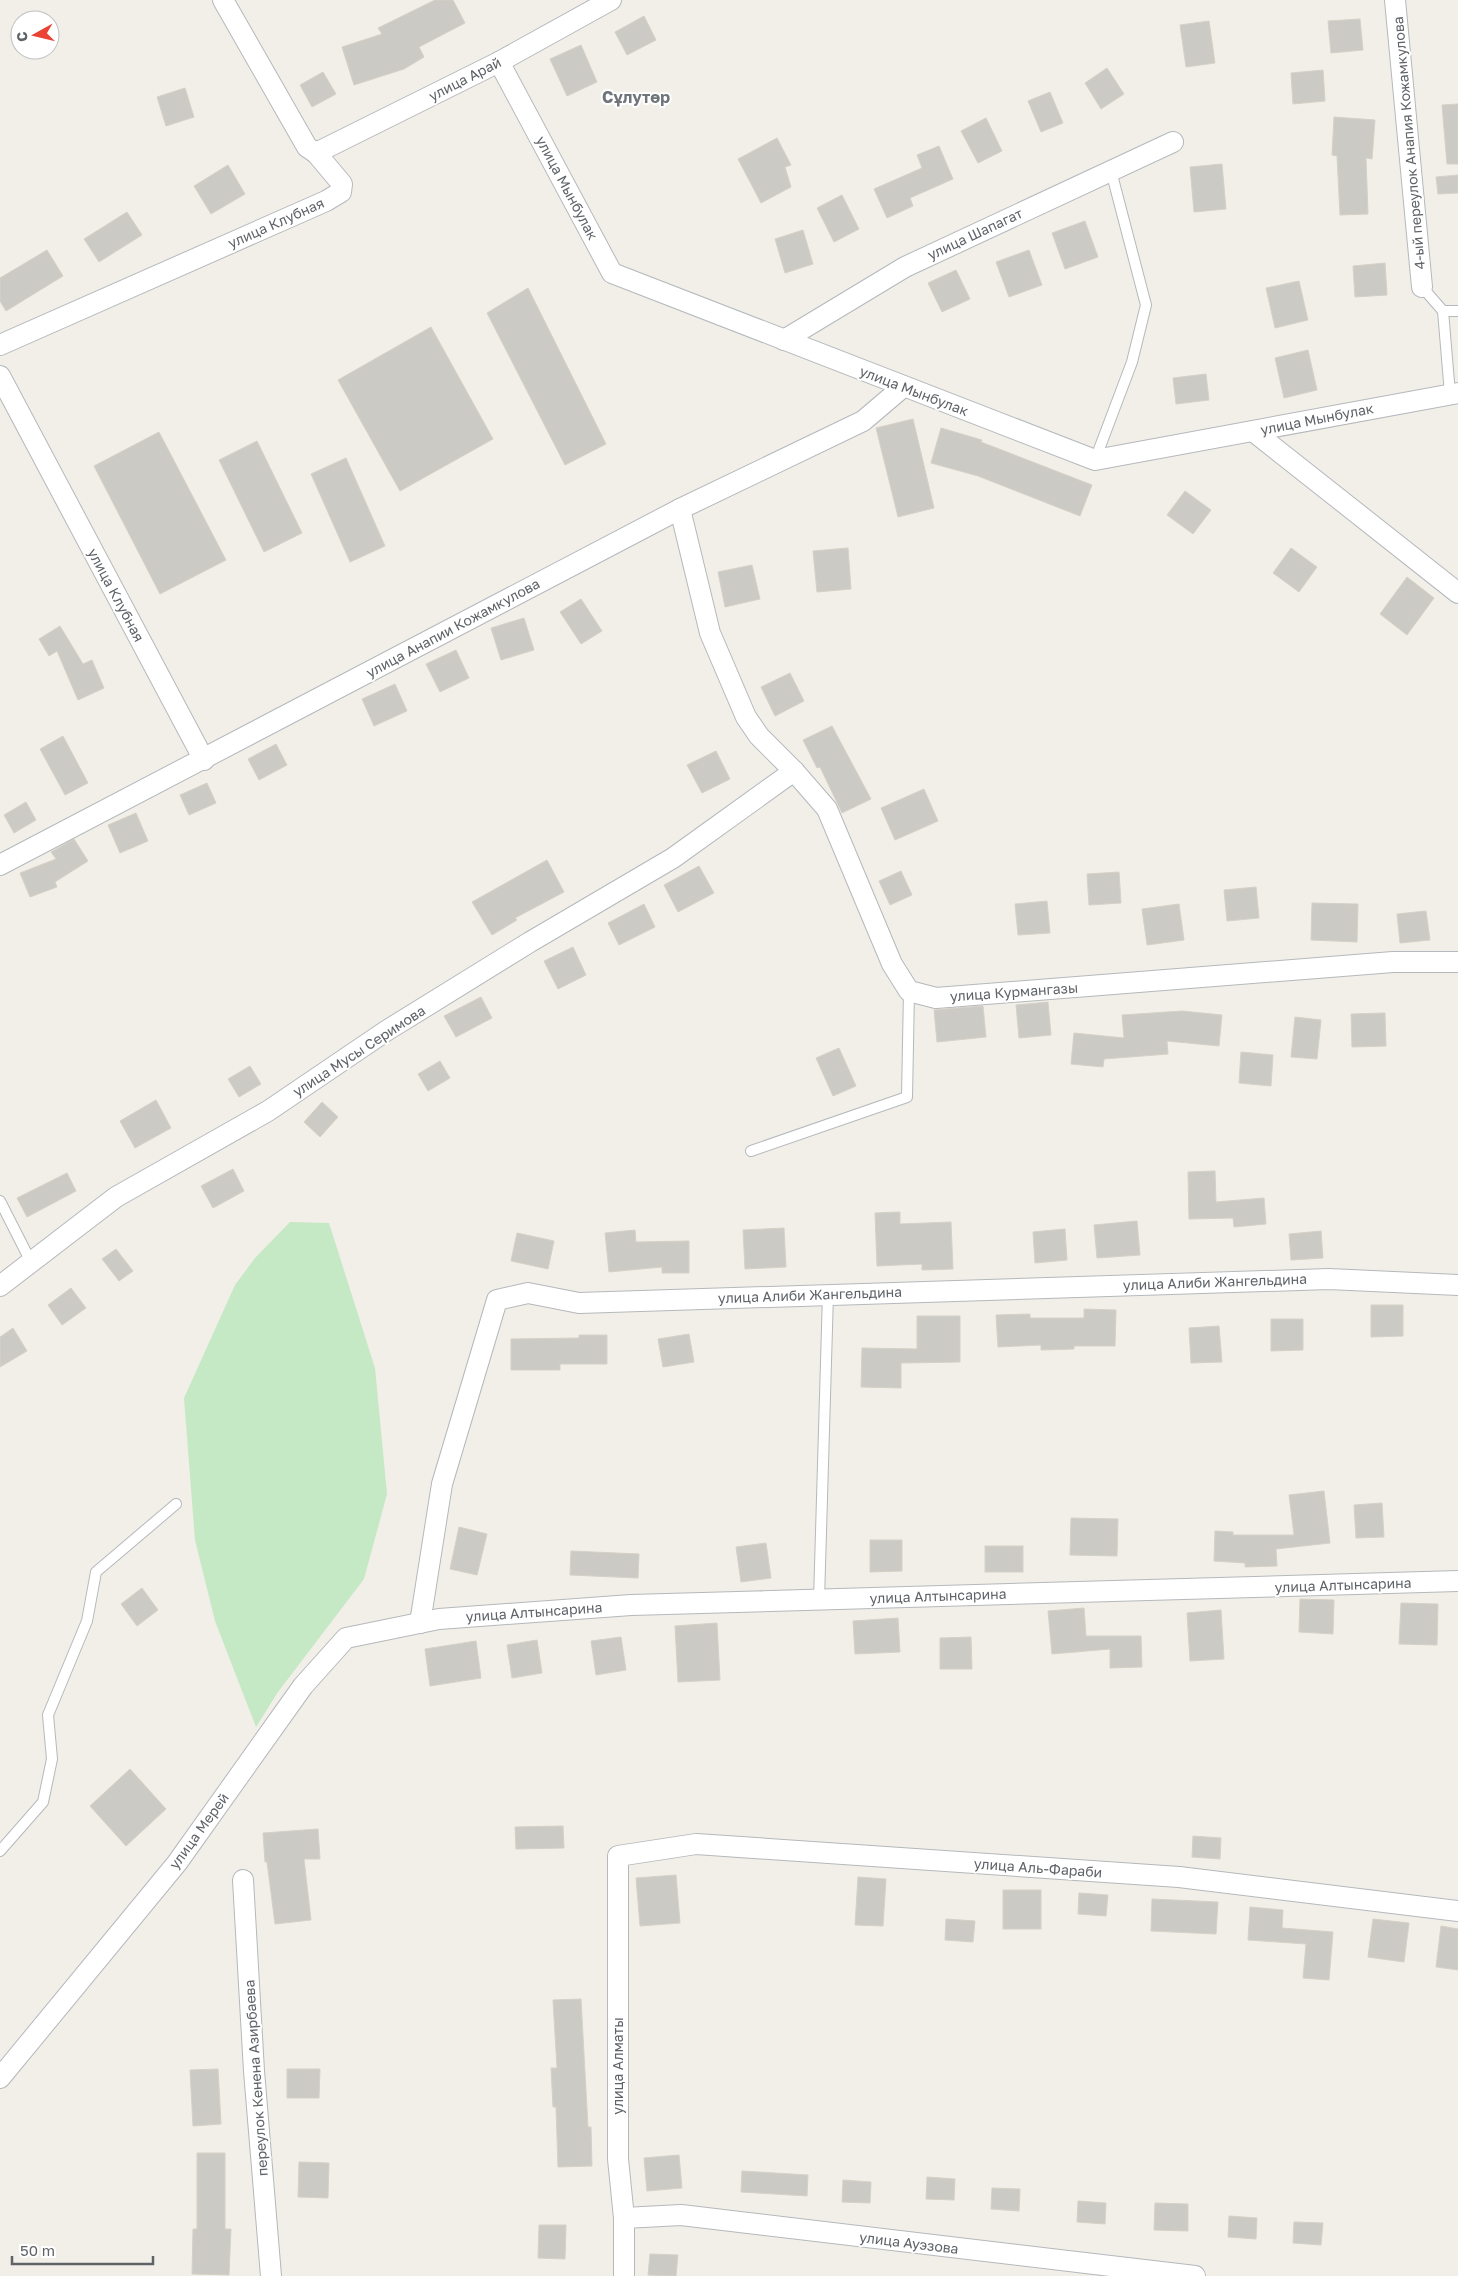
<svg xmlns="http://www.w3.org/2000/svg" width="1458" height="2276" font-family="'Golos Text',sans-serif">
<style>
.green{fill:#c5e8c5}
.building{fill:#cccac5;stroke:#d6d1c6}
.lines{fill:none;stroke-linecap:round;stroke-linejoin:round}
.lane-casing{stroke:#b5b8bc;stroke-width:12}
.street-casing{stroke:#b5b8bc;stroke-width:22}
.lane{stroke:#fff;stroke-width:10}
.street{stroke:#fff;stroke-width:20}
.labels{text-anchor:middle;stroke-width:4;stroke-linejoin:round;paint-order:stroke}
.street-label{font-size:14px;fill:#5f6368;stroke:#fff}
.quarter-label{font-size:16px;font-weight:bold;fill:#70757a;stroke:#fff}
</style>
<rect width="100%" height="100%" fill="#f1efe8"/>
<polygon class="green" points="290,1222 329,1223 375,1368 387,1494 364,1579 278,1692 256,1727 215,1621 195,1540 184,1398 235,1285 255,1258"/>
<g class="building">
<polygon points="435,0 453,0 465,23 419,47 424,57 404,69 354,85 342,47 382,34 378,28"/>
<polygon points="644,16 656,40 627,55 615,32"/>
<polygon points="1360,19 1363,50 1331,53 1328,21"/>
<polygon points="1209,21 1215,63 1186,67 1180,25"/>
<polygon points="581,45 597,82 567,96 550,59"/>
<polygon points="1107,68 1124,94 1101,109 1085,83"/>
<polygon points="1323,70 1325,101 1293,104 1291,73"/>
<polygon points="323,72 336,94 312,107 300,85"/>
<polygon points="185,88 194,117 166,126 157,97"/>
<polygon points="1050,92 1063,123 1041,132 1028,101"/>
<polygon points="1458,104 1458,164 1447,164 1442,105"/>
<polygon points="1334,117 1375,120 1372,159 1366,158 1368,214 1340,215 1337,156 1332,155"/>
<polygon points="986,118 1002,151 978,163 961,131"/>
<polygon points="777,138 791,165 785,167 791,187 761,203 738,159"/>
<polygon points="939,146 953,179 910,198 913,206 887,218 874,189 922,168 917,155"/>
<polygon points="1222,164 1226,209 1194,212 1190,167"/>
<polygon points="228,165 245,194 211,214 194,186"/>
<polygon points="1458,175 1458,193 1438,194 1436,177"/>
<polygon points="842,195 859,229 834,242 817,208"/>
<polygon points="127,212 142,235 99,262 84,239"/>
<polygon points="1085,221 1098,257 1065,269 1052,233"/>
<polygon points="803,230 813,264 785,273 775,239"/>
<polygon points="47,250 63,276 6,311 0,301 0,278"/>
<polygon points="1029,250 1042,285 1009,297 996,262"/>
<polygon points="1385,263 1387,295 1355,297 1353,266"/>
<polygon points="956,270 970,299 942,312 928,283"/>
<polygon points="1299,281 1308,320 1275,328 1266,288"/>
<polygon points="528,288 606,444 565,465 487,313"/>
<polygon points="431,327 493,439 400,491 338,380"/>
<polygon points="1308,350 1317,390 1284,398 1275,358"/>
<polygon points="1206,374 1209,400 1176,404 1173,378"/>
<polygon points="913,419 934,508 898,517 876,428"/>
<polygon points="941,428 982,440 981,442 1092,485 1080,516 978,476 931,463"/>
<polygon points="159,432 226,560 160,594 94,466"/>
<polygon points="257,441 302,533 264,552 219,460"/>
<polygon points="346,458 385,546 350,562 311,474"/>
<polygon points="1185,491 1211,510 1193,534 1167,515"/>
<polygon points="848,548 851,589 817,592 813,551"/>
<polygon points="1291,548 1317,567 1299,592 1273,573"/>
<polygon points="752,565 760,599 725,607 718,572"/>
<polygon points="1407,577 1434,598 1407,635 1380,614"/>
<polygon points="581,599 602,631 581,644 560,612"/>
<polygon points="524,618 534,650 501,660 491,628"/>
<polygon points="60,626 83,664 92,660 104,688 78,700 57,651 49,656 39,639"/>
<polygon points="456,650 469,678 440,692 426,664"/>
<polygon points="790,673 804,701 775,716 761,687"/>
<polygon points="395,684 407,711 374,726 362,699"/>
<polygon points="832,726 871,799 842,813 820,767 817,768 803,740"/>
<polygon points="63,736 88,783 65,795 40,749"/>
<polygon points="276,744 287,765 259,780 248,759"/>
<polygon points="716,751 730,779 702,793 687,765"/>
<polygon points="207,783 216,803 189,815 180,795"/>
<polygon points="924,789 938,821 895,840 881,808"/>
<polygon points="26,802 36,820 14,833 4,815"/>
<polygon points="136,813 148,841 120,853 108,825"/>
<polygon points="74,839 88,861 55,882 57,887 30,897 20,873 56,859 51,852"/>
<polygon points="547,860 564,892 515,918 517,920 492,935 472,902"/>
<polygon points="699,866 714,893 678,912 664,885"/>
<polygon points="901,871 912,895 890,905 879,881"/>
<polygon points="1119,872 1121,903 1089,905 1087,874"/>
<polygon points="1256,887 1259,918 1227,921 1224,890"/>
<polygon points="1047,901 1050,933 1018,935 1015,904"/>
<polygon points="1312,903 1358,904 1357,942 1311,940"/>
<polygon points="644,904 655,927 619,945 608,923"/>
<polygon points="1179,904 1184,940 1147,945 1142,909"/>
<polygon points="1426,911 1430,940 1400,943 1397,914"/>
<polygon points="573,947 586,975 558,989 544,961"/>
<polygon points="481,997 492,1018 456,1037 444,1016"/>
<polygon points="1048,1002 1051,1035 1019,1038 1016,1005"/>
<polygon points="983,1006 986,1037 937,1042 934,1010"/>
<polygon points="1182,1011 1222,1015 1219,1046 1167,1041 1168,1054 1104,1059 1103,1067 1071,1064 1074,1033 1124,1038 1122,1015"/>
<polygon points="1385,1013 1386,1046 1352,1047 1351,1014"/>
<polygon points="1295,1017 1321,1020 1317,1059 1291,1057"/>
<polygon points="839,1048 856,1086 833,1096 816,1058"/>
<polygon points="1241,1052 1273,1055 1271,1086 1239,1083"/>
<polygon points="440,1061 450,1078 428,1091 418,1074"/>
<polygon points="250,1066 261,1084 239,1097 228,1079"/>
<polygon points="156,1100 171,1128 135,1148 120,1121"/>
<polygon points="322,1102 338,1117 320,1137 304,1122"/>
<polygon points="233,1169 244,1191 213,1208 201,1186"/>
<polygon points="1215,1171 1216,1202 1264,1198 1266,1224 1234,1227 1233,1218 1189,1219 1188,1172"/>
<polygon points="67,1173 76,1191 27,1217 17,1198"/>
<polygon points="900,1212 900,1224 951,1222 953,1269 922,1270 922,1264 877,1266 875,1213"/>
<polygon points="1137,1221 1140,1255 1097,1258 1094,1225"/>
<polygon points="784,1228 786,1267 745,1269 743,1230"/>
<polygon points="1065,1229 1067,1260 1035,1263 1033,1232"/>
<polygon points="635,1230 636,1242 689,1241 689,1273 662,1273 662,1267 609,1272 605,1233"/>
<polygon points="1321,1231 1323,1258 1291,1260 1289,1234"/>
<polygon points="517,1233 554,1241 548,1269 511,1261"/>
<polygon points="116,1249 133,1271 119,1281 102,1259"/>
<polygon points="71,1288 86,1308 62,1325 48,1305"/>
<polygon points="1371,1305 1403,1305 1403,1336 1371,1337"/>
<polygon points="1084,1309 1116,1310 1115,1346 1074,1346 1074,1349 1041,1350 1041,1345 998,1347 996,1315 1030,1314 1030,1318 1084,1318"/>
<polygon points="917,1316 960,1316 960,1362 901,1363 901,1388 861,1387 862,1348 917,1349"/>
<polygon points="1271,1319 1303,1319 1303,1350 1271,1351"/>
<polygon points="1219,1326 1222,1362 1191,1363 1189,1328"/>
<polygon points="13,1328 27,1351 0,1367 0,1337"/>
<polygon points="689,1334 694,1362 663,1367 658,1339"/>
<polygon points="579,1335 607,1335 607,1364 560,1364 560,1370 511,1370 511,1339 579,1338"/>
<polygon points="1324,1491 1330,1543 1276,1549 1277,1566 1245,1567 1245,1563 1214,1561 1215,1531 1233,1532 1233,1535 1294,1535 1289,1495"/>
<polygon points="1382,1503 1384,1537 1356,1538 1354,1505"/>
<polygon points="1071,1518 1118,1519 1117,1556 1070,1555"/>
<polygon points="459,1527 487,1534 477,1575 450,1569"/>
<polygon points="870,1540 902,1540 902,1571 870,1572"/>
<polygon points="766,1543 771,1578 741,1582 736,1547"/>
<rect x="985" y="1546" width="38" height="26"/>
<polygon points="571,1551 639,1554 638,1578 570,1575"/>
<polygon points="142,1588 158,1610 137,1626 121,1604"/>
<polygon points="1300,1599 1334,1600 1333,1634 1299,1632"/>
<polygon points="1401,1603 1438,1604 1437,1645 1399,1644"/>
<polygon points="1084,1608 1086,1636 1141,1636 1142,1667 1110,1668 1110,1649 1052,1654 1048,1611"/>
<polygon points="1221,1610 1224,1659 1190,1661 1187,1613"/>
<polygon points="898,1618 900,1652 855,1654 853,1621"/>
<polygon points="717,1623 720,1680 678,1682 675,1626"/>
<polygon points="621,1637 626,1670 596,1675 591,1641"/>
<polygon points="971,1637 972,1669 940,1669 940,1638"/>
<polygon points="537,1640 542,1673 512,1678 507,1645"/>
<polygon points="476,1641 481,1678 430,1686 425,1649"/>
<polygon points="130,1769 166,1809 126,1846 90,1806"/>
<polygon points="563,1826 564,1848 516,1849 515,1827"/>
<polygon points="318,1829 320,1859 304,1859 311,1920 275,1924 267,1862 265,1862 263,1833"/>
<polygon points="1193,1836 1221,1838 1220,1859 1192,1857"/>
<polygon points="676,1875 680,1923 640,1926 636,1878"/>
<polygon points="858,1877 886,1879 883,1926 855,1925"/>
<rect x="1003" y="1890" width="38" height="39"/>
<polygon points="1079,1893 1108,1895 1106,1916 1078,1914"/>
<polygon points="1152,1899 1218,1902 1216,1934 1151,1931"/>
<polygon points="1250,1907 1283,1910 1282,1928 1333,1932 1329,1980 1303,1978 1306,1944 1248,1940"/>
<polygon points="946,1919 975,1921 973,1942 945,1940"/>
<polygon points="1373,1919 1409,1923 1404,1962 1368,1957"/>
<polygon points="1441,1926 1458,1929 1458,1970 1436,1967"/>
<polygon points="581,1999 588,2127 591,2127 592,2166 558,2167 556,2107 553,2107 551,2068 557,2068 553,2000"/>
<polygon points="218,2069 221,2124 193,2126 190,2070"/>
<polygon points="287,2069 320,2069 319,2098 287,2098"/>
<polygon points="197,2153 225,2153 225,2229 231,2229 229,2275 192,2274 193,2229 197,2229"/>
<polygon points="679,2155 682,2188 647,2191 644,2158"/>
<polygon points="299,2162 329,2163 328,2198 298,2197"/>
<polygon points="742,2171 808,2175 807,2196 741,2192"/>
<polygon points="927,2177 955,2179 954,2200 926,2199"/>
<polygon points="843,2180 871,2182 870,2203 842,2202"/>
<polygon points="992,2188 1020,2189 1019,2211 991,2209"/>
<polygon points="1078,2201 1106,2203 1105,2224 1077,2222"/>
<polygon points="1155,2203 1188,2204 1188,2231 1154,2230"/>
<polygon points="1229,2216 1257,2218 1256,2239 1228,2237"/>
<polygon points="1294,2222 1323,2223 1321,2245 1293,2243"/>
<polygon points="539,2225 566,2225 565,2259 538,2258"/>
<polygon points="650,2254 678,2255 676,2276 648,2275"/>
</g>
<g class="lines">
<defs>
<g id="lane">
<polyline points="1422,287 1443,311 1450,394"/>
<polyline points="1443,311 1458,311"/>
<polyline points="1095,460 1132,362 1146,305 1111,171"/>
<polyline points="751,1151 907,1097 909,991"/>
<polyline points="0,1201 31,1262"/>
<polyline points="819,1600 828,1294"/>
<polyline points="0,1851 43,1802 52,1759 48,1715 87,1621 96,1572 176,1504"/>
</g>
<g id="street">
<polyline points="1395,0 1422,287"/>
<polyline points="499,62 612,273 1095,460 1458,393"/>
<polyline points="316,153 499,62 611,0"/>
<polyline points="784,340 905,267 1173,142"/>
<polyline points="0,345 326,201 341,192 342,184 316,153 307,147 223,0"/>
<polyline points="0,376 204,760"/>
<polyline points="1253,431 1458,593"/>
<polyline points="680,509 710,633 746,717 759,736 794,771"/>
<polyline points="0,865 680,509 863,421 903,387"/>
<polyline points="0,1286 116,1197 268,1111 386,1031 530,942 673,858 794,771 827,809 892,964 909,991 936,998 1393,962 1458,962"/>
<polyline points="420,1623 442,1484 497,1300 528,1293 579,1303 1329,1279 1458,1285"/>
<polyline points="243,1880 254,2071 271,2276"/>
<polyline points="0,2078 177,1863 303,1686 346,1638 439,1619 631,1605 1458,1581"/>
<polyline points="624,2218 681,2215 1195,2276"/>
<polyline points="624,2276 624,2218 618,2159 618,1856 696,1844 1179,1877 1458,1911"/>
</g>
</defs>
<use href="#lane" class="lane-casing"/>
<use href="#street" class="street-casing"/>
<use href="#lane" class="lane"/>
<use href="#street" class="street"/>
</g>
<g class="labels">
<g class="street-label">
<text transform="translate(465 79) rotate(-27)" y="5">улица Арай</text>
<text transform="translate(1409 143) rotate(-95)" y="5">4-ый переулок Анапия Кожамкулова</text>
<text transform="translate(567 188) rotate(62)" y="5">улица Мынбулак</text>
<text transform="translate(276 223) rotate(-24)" y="5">улица Клубная</text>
<text transform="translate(975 234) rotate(-25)" y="5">улица Шапагат</text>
<text transform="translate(914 391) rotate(21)" y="5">улица Мынбулак</text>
<text transform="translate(1317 419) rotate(-11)" y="5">улица Мынбулак</text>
<text transform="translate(116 595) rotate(62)" y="5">улица Клубная</text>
<text transform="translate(453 628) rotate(-28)" y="5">улица Анапии Кожамкулова</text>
<text transform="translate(1014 992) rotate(-4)" y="5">улица Курмангазы</text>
<text transform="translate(359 1051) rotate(-33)" y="5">улица Мусы Серимова</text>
<text transform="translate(1215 1282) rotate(-2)" y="5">улица Алиби Жангельдина</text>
<text transform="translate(810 1295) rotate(-2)" y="5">улица Алиби Жангельдина</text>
<text transform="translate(1343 1585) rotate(-2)" y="5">улица Алтынсарина</text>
<text transform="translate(938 1596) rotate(-2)" y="5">улица Алтынсарина</text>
<text transform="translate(534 1612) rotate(-4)" y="5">улица Алтынсарина</text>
<text transform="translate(199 1831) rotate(-54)" y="5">улица Мерей</text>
<text transform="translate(1038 1868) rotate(4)" y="5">улица Аль-Фараби</text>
<text transform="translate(618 2066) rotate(-90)" y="5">улица Алматы</text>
<text transform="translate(256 2078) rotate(-94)" y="5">переулок Кенена Азирбаева</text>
<text transform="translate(909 2243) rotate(7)" y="5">улица Ауэзова</text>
</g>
<g class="quarter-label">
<text x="636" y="103">Сұлутөр</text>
</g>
</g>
<g transform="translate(35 35) rotate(262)"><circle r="24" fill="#ffffff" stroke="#bfc1c3"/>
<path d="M0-4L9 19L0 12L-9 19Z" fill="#ea4335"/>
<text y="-8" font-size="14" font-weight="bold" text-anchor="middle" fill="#5f6368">С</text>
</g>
<path d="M12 2256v8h141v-8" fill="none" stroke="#5f6368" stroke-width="2.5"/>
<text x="20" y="2256" font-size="15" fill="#5f6368" stroke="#ffffff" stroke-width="4" paint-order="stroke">50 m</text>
</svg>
